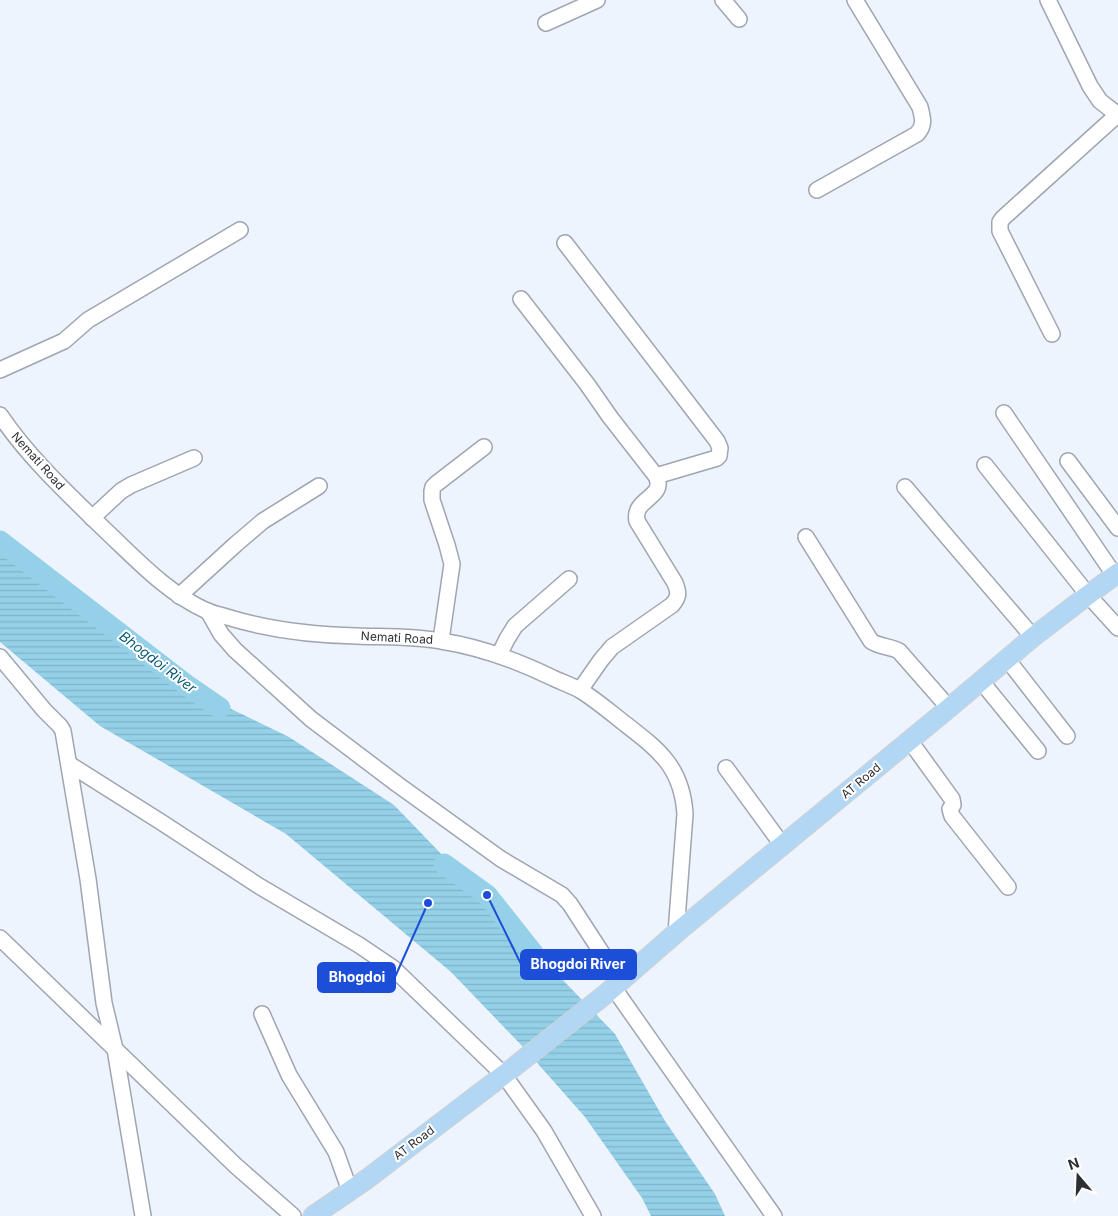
<svg xmlns="http://www.w3.org/2000/svg" width="1118" height="1216" font-family="Inter,sans-serif">
<style>
.water{fill:url(#water-rules)}
.lines{fill:none;stroke-linecap:round;stroke-linejoin:round}
.river{stroke:#94d0e8;stroke-width:21}
.minor-casing{stroke:#9fa6b1;stroke-width:18}
.major-casing{stroke:#d1d1d2;stroke-width:21}
.minor{stroke:#fff;stroke-width:15}
.major{stroke:#b2d7f5;stroke-width:19}
.labels{text-anchor:middle;stroke-width:4;stroke-linejoin:round;paint-order:stroke}
.street-label{font-size:12px;fill:#2c2f33;stroke:#fff}
.water-label{font-size:14px;font-style:italic;fill:#0a5c74;stroke:#fff}
.leader{fill:none;stroke:#1d4ed8;stroke-width:2}
.callout-dot{fill:#1d4ed8;stroke:#fff;stroke-width:2}
.callout{fill:#1d4ed8;stroke:#1d4ed8;stroke-width:2}
.callout-label{font-size:14px;text-anchor:middle;font-weight:bold;fill:#fff}
</style>
<defs>
<pattern id="water-rules" width="6" height="5" patternUnits="userSpaceOnUse" patternTransform="scale(1.25)"><rect width="6" height="5" fill="#94d0e8"/><path d="M0 2.5h6" fill="none" stroke="#80b3c7"/></pattern>
</defs>
<rect width="100%" height="100%" fill="#eef4fd"/>
<polygon class="water" points="0,548 114,638 186,687 289,737 394,805 615,1034 665,1121 715,1194 725,1216 651,1216 642,1198 585,1117 524,1048 451,972 286,834 100,726 0,642"/>
<g class="lines">
<g class="river">
<polyline points="0,541 188,686 220,708"/>
<polyline points="444,864 487,895 533,953"/>
</g>
<defs>
<g id="minor">
<polyline points="723,0 739,19"/>
<polyline points="1048,0 1090,86 1100,101 1118,115"/>
<polyline points="546,23 597,0"/>
<path d="M 817,190 L 917,134 C 925,125 923,119 920,107 L 855,0"/>
<polyline points="565,243 717,441 720,448 719,456 717,458 656,476"/>
<path d="M 521,299 L 587,384 L 610,417 L 656,476 C 667,498 632,498 637,521 L 675,583 C 679,593 679,597 672,605 L 612,647 L 601,660 L 580,690"/>
<polyline points="1052,334 1000,231 1000,222 1003,218 1117,115"/>
<polyline points="0,370 64,341 88,320 240,230"/>
<polyline points="1004,413 1115,576"/>
<path d="M 0,415 C 29,458 68,494 105,530 C 137,560 167,593 207,611 C 214,614 221,615 227,617 C 269,630 313,635 357,636 C 385,637 414,636 441,641 C 480,647 518,661 553,678 C 562,682 572,686 580,690 C 596,700 610,712 624,723 C 659,750 682,767 685,814 L 676,933"/>
<polyline points="1068,461 1118,528"/>
<polyline points="985,465 1088,595 1118,628"/>
<polyline points="905,487 949,539 1033,637"/>
<polyline points="92,518 121,491 131,485 194,458"/>
<path d="M 806,537 L 871,641 C 879,647 890,646 899,651 L 949,708"/>
<polyline points="179,596 236,544 263,521 319,486"/>
<polyline points="208,611 221,634 235,650 311,719 397,784 501,859 562,895 570,904 620,981"/>
<polyline points="441,640 452,564 447,545 432,500 432,491 433,487 436,484 484,447"/>
<polyline points="499,655 507,639 515,626 569,579"/>
<polyline points="0,657 44,710 60,726 63,731 88,879 104,1003 115,1049 143,1216"/>
<polyline points="1007,659 1067,736"/>
<polyline points="981,681 1038,751"/>
<polyline points="910,741 952,799 953,805 950,809 952,816 1008,887"/>
<polyline points="69,764 161,822 259,886 359,945 393,968 504,1075 544,1131 593,1216"/>
<polyline points="726,768 783,846"/>
<polyline points="0,938 236,1166 293,1216"/>
<polyline points="613,987 774,1216"/>
<polyline points="262,1014 289,1075 336,1152 350,1191"/>
</g>
<polyline id="major" points="313,1216 367,1179 514,1067 607,993 676,933 949,708 1033,637 1088,595 1118,573"/>
</defs>
<use href="#minor" class="minor-casing"/>
<use href="#major" class="major-casing"/>
<use href="#minor" class="minor"/>
<use href="#major" class="major"/>
</g>
<g class="labels">
<g class="street-label">
<text transform="translate(38 461) rotate(48)" y="4">Nemati Road</text>
<text transform="translate(397 638) rotate(3)" y="4">Nemati Road</text>
<text transform="translate(861 781) rotate(-40)" y="4">AT Road</text>
<text transform="translate(414 1143) rotate(-37)" y="4">AT Road</text>
</g>
<g class="water-label">
<text transform="translate(158 662) rotate(37)" y="5">Bhogdoi River</text>
</g>
</g>
<path class="leader" d="M487 895L521 964M428 903L395 977"/>
<g class="callout-dot">
<circle cx="487" cy="895" r="5"/>
<circle cx="428" cy="903" r="5"/>
</g>
<g class="callout">
<rect x="521" y="950" width="115" height="29" rx="5"/>
<rect x="318" y="963" width="77" height="29" rx="5"/>
</g>
<g class="callout-label">
<text x="578" y="969">Bhogdoi River</text>
<text x="357" y="982">Bhogdoi</text>
</g>
<g transform="translate(1078 1176) rotate(341)" stroke="#ffffff" stroke-width="4" paint-order="stroke">
<path d="M0-4L9 19L0 12L-9 19Z" fill="#2c2f33"/>
<text y="-8" font-size="14" font-weight="bold" text-anchor="middle" fill="#2c2f33">N</text>
</g>
</svg>
